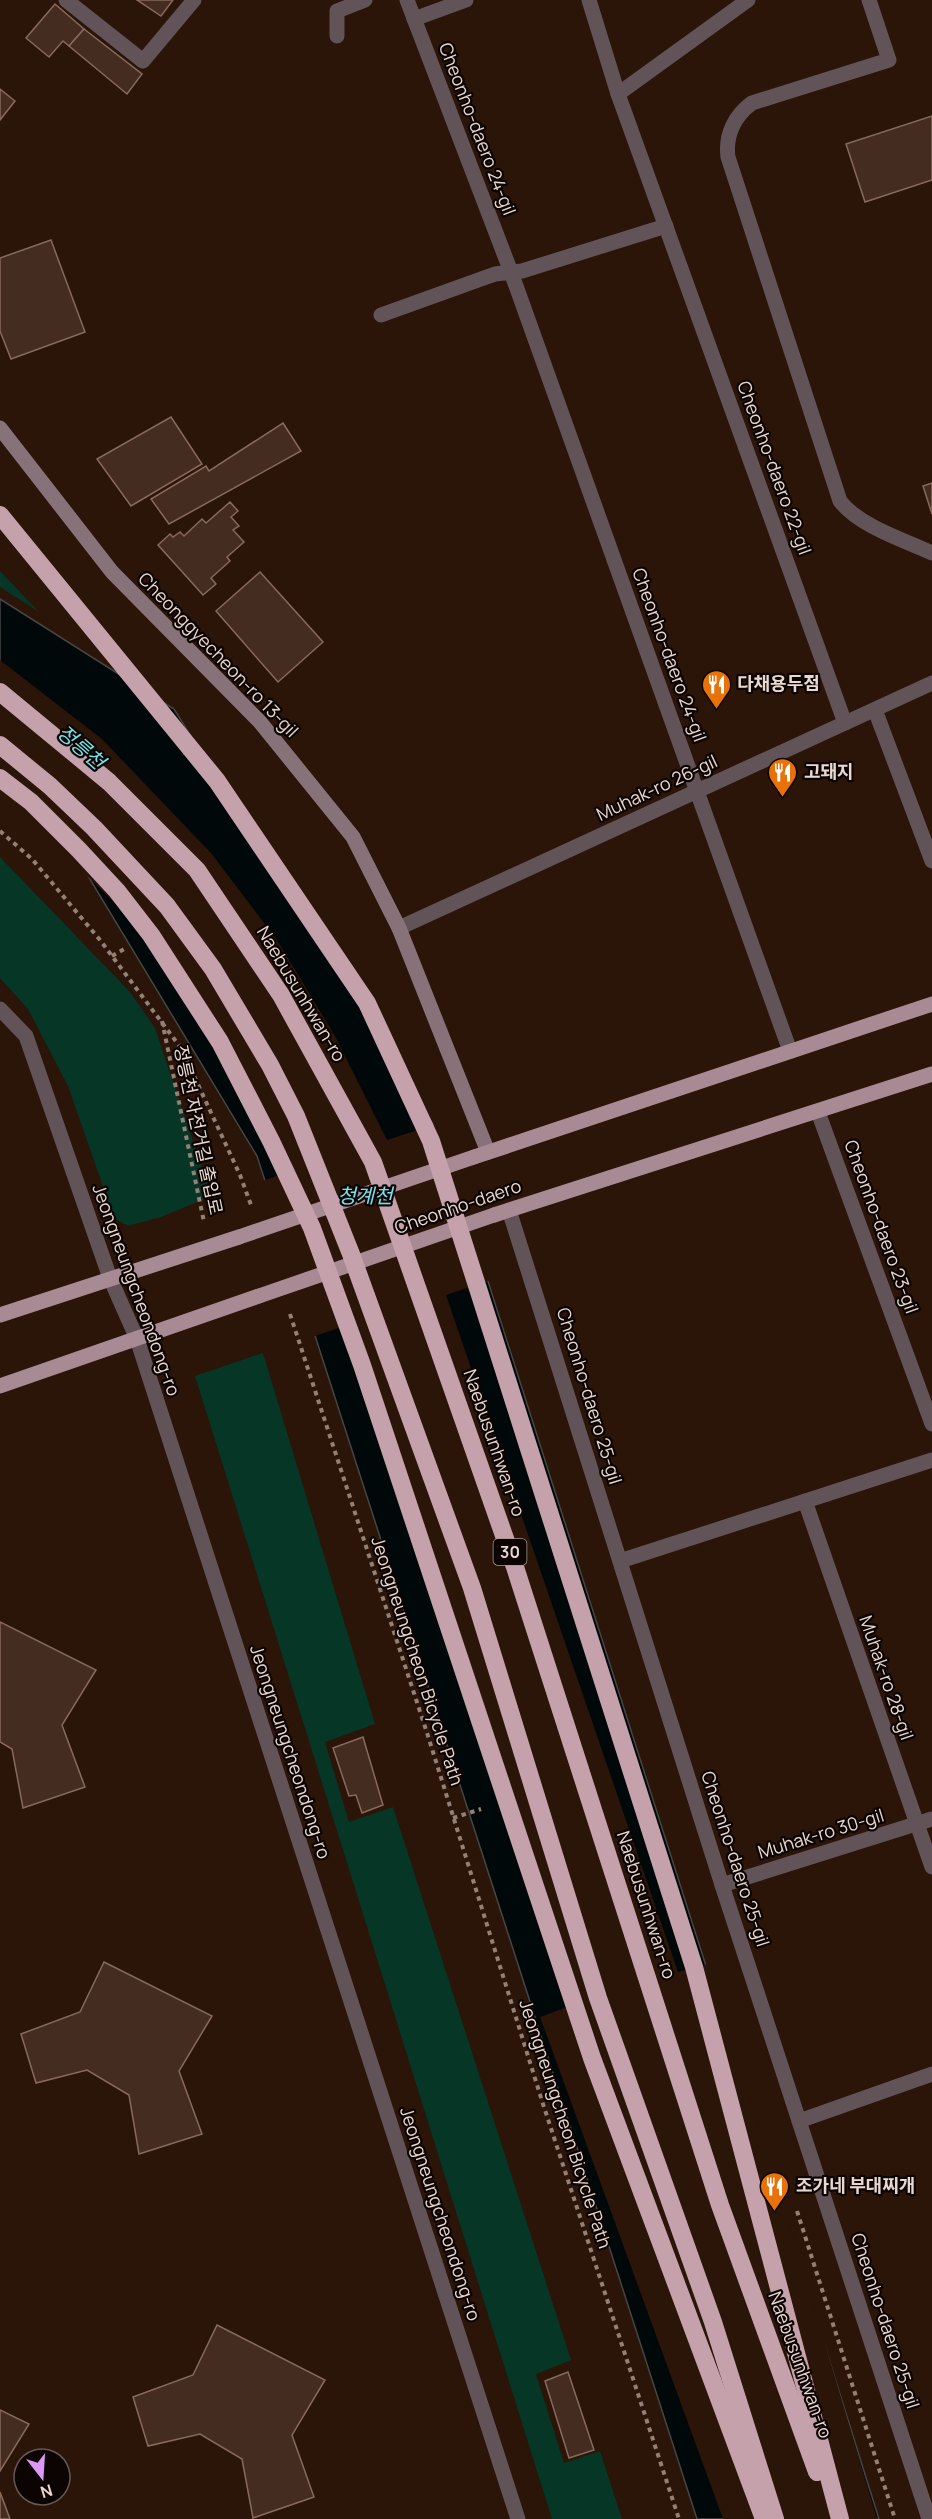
<svg xmlns="http://www.w3.org/2000/svg" width="932" height="2519" font-family="Manrope,'Noto Sans KR',sans-serif">
<style>
.green{fill:#063626}
.water{fill:#000809;stroke:#464645;stroke-width:1.5}
.pier{fill:#2b1408}
.building{fill:#452c20;stroke:#886a5d;stroke-width:1.5}
.lines{fill:none;stroke-linecap:round;stroke-linejoin:round}
.path{stroke:#938076;stroke-width:4;stroke-dasharray:4.5 4.5;stroke-linecap:butt}
.lane{stroke:#615357;stroke-width:15}
.street{stroke:#615357;stroke-width:15}
.secondary{stroke:#887279;stroke-width:15}
.primary{stroke:#a78a93;stroke-width:15}
.primary-bridge{stroke:#a78a93;stroke-width:15}
.highway-bridge{stroke:#c4a1ab;stroke-width:18}
.labels{text-anchor:middle;stroke-width:4.5;stroke-linejoin:round;paint-order:stroke}
.shield{fill:#0c0402;stroke:#a79892;stroke-width:1.5}
.shield-label{font-size:16px;font-weight:bold;fill:#e9d8d0}
.street-label{font-size:18px;fill:#e9d8d0;stroke:#0c0402}
.poi-label{font-size:18px;font-weight:bold;fill:#e9d8d0;stroke:#0c0402;text-anchor:start}
.water-label{font-size:20px;font-style:italic;fill:#73e4ed;stroke:#0c0402}
</style>
<rect width="100%" height="100%" fill="#2b1408"/>
<g class="green">
<polygon points="0,571 39,612 0,587"/>
<polygon points="0,857 130,992 155,1028 207,1183 207,1198 161,1217 128,1226 114,1218 68,1086 28,1009 0,978"/>
<polygon points="263,1353 375,1724 325,1742 349,1822 393,1807 571,2360 536,2374 564,2463 600,2451 622,2519 552,2519 195,1376"/>
</g>
<polygon class="water" points="0,599 174,709 443,1140 713,1988 879,2519 697,2519 257,1156 38,793 0,763"/>
<polygon class="pier" points="0,660 102,739 211,853 277,940 335,1036 387,1140 436,1124 445,1139 491,1280 446,1295 678,1972 708,1964 784,2205 877,2519 723,2519 540,2017 575,2004 348,1325 312,1337 262,1181 288,1172 238,1076 128,916 81,870 36,795 0,767"/>
<g class="building">
<polygon points="137,0 173,0 161,16"/>
<polygon points="55,4 84,29 69,46 63,41 49,57 26,38"/>
<polygon points="84,29 142,74 127,94 69,46"/>
<polygon points="0,89 15,101 0,120"/>
<polygon points="932,116 932,180 865,202 846,144"/>
<polygon points="51,240 85,332 11,359 0,331 0,258"/>
<polygon points="171,417 202,464 131,506 97,459"/>
<polygon points="283,423 301,451 169,524 151,499 206,466 209,471"/>
<polygon points="932,483 932,514 923,486"/>
<polygon points="230,502 238,511 231,517 239,526 233,530 244,542 227,557 230,561 211,578 216,584 203,595 158,545 170,534 173,537 180,532 184,536 202,519 206,523"/>
<polygon points="260,572 323,642 278,682 216,611"/>
<polygon points="0,1622 96,1670 62,1725 85,1787 23,1808 12,1749 0,1742"/>
<polygon points="363,1737 383,1805 362,1813 356,1795 349,1796 333,1748"/>
<polygon points="104,1962 212,2016 179,2071 202,2134 139,2154 129,2095 87,2070 36,2083 21,2034 80,2012"/>
<polygon points="217,2325 325,2380 292,2435 314,2497 253,2518 242,2459 200,2434 148,2446 133,2397 193,2375"/>
<polygon points="568,2372 594,2450 569,2458 545,2381"/>
<polygon points="0,2410 29,2424 0,2471"/>
<polygon points="0,2492 10,2519 0,2519"/>
</g>
<g class="lines">
<g class="path">
<polyline points="0,831 32,859 100,940 181,1048 240,1175 251,1205"/>
<polyline points="112,956 126,948"/>
<polyline points="162,1021 204,1222"/>
<polyline points="290,1314 428,1736 543,2104 679,2519"/>
<polyline points="453,1818 481,1809"/>
<polyline points="797,2211 895,2519"/>
</g>
<path class="lane" d="M 869,0 L 889,60 L 752,103 C 735,115 725,135 728,157 L 840,501 C 859,526 904,540 932,553"/>
<g class="street">
<polyline points="66,0 143,61 194,0"/>
<polyline points="407,0 511,272 790,1051"/>
<polyline points="589,0 618,94 845,723"/>
<polyline points="414,19 466,0"/>
<polyline points="337,36 337,11 365,0"/>
<polyline points="618,94 748,0"/>
<polyline points="381,315 495,274 522,271 666,226"/>
<polyline points="875,710 932,861"/>
<polyline points="399,928 932,683"/>
<polyline points="0,1009 26,1036 110,1278 137,1339 518,2519"/>
<polyline points="818,1112 932,1424"/>
<polyline points="509,1210 722,1885 929,2519"/>
<polyline points="805,1501 932,1867"/>
<polyline points="620,1561 932,1460"/>
<polyline points="722,1885 932,1819"/>
<polyline points="799,2121 932,2074"/>
</g>
<polyline class="secondary" points="0,428 112,572 260,722 353,837 399,928 488,1152"/>
<g class="primary">
<polyline points="474,1157 932,1004"/>
<polyline points="494,1215 932,1074"/>
<polyline points="0,1315 239,1237"/>
<polyline points="0,1386 259,1296"/>
</g>
<g class="primary-bridge">
<polyline points="239,1237 474,1157"/>
<polyline points="259,1296 494,1215"/>
</g>
<g class="highway-bridge">
<polyline points="0,515 217,781 367,1003 431,1141 694,1967 840,2519"/>
<polyline points="0,692 109,782 197,870 281,995 373,1162 515,1567 720,2205 817,2472"/>
<polyline points="0,745 50,786 94,828 167,906 213,969 270,1065 296,1116 351,1254 472,1588 598,1998 713,2322 775,2519"/>
<polyline points="0,778 31,802 79,850 117,891 151,935 220,1042 271,1141 312,1228 362,1365 592,2058 764,2519"/>
</g>
</g>
<defs>
<symbol id="restaurant-pin" viewBox="-11 -11 22 30"><path d="M0 17L-7.5 6A9.5 9.5 0 1 1 7.5 6Z" fill="#e8710a" stroke="#0c0402"/><path d="M-5-6h1v4h1v-4h1v4h1v-4h1v5L-1.5 .5V6h-2V.5L-5-1ZM5-6V6H3V1.5H1.5Q1.5-4 5-6Z" fill="#fff"/></symbol>
</defs>
<g fill-rule="evenodd">
<use href="#restaurant-pin" x="700" y="668" width="33" height="45"/>
<use href="#restaurant-pin" x="766" y="756" width="33" height="45"/>
<use href="#restaurant-pin" x="758" y="2170" width="33" height="45"/>
</g>
<g class="labels">
<rect class="shield" x="493.5" y="1539" width="33" height="26" rx="4.5"/>
<g class="shield-label">
<text x="510" y="1558">30</text>
</g>
<g class="street-label">
<text transform="translate(477 129) rotate(69)" y="6">Cheonho-daero 24-gil</text>
<text transform="translate(774 468) rotate(70)" y="6">Cheonho-daero 22-gil</text>
<text transform="translate(218 655) rotate(46)" y="6">Cheonggyecheon-ro 13-gil</text>
<text transform="translate(669 655) rotate(70)" y="6">Cheonho-daero 24-gil</text>
<text transform="translate(657 788) rotate(-25)" y="6">Muhak-ro 26-gil</text>
<text transform="translate(301 994) rotate(59)" y="6">Naebusunhwan-ro</text>
<text transform="translate(198 1130) rotate(78)" y="6">정릉천 자전거길 출입로</text>
<text transform="translate(458 1207) rotate(-19)" y="6">Cheonho-daero</text>
<text transform="translate(881 1227) rotate(70)" y="6">Cheonho-daero 23-gil</text>
<text transform="translate(136 1290) rotate(70)" y="6">Jeongneungcheondong-ro</text>
<text transform="translate(589 1396) rotate(73)" y="6">Cheonho-daero 25-gil</text>
<text transform="translate(494 1443) rotate(71)" y="6">Naebusunhwan-ro</text>
<text transform="translate(417 1661) rotate(72)" y="6">Jeongneungcheon Bicycle Path</text>
<text transform="translate(886 1678) rotate(71)" y="6">Muhak-ro 28-gil</text>
<text transform="translate(290 1752) rotate(72)" y="6">Jeongneungcheondong-ro</text>
<text transform="translate(821 1834) rotate(-17)" y="6">Muhak-ro 30-gil</text>
<text transform="translate(735 1859) rotate(72)" y="6">Cheonho-daero 25-gil</text>
<text transform="translate(646 1905) rotate(72)" y="6">Naebusunhwan-ro</text>
<text transform="translate(565 2124) rotate(72)" y="6">Jeongneungcheon Bicycle Path</text>
<text transform="translate(440 2214) rotate(72)" y="6">Jeongneungcheondong-ro</text>
<text transform="translate(885 2321) rotate(72)" y="6">Cheonho-daero 25-gil</text>
<text transform="translate(800 2365) rotate(70)" y="6">Naebusunhwan-ro</text>
</g>
<g class="poi-label">
<text x="737" y="690">다채용두점</text>
<text x="804" y="778">고돼지</text>
<text x="796" y="2192">조가네 부대찌개</text>
</g>
<g class="water-label">
<text transform="translate(81 747) rotate(41)" y="7">정릉천</text>
<text x="365" y="1203">청계천</text>
</g>
</g>
<g transform="translate(42 2477) rotate(163)"><circle r="28" fill="#0c0402" stroke="#645954" stroke-width="1.5"/>
<path d="M0-4.5L10 22L0 15L-10 22Z" fill="#db99f5"/>
<text y="-9" font-size="16" font-weight="bold" text-anchor="middle" fill="#e9d8d0">N</text>
</g>
</svg>
